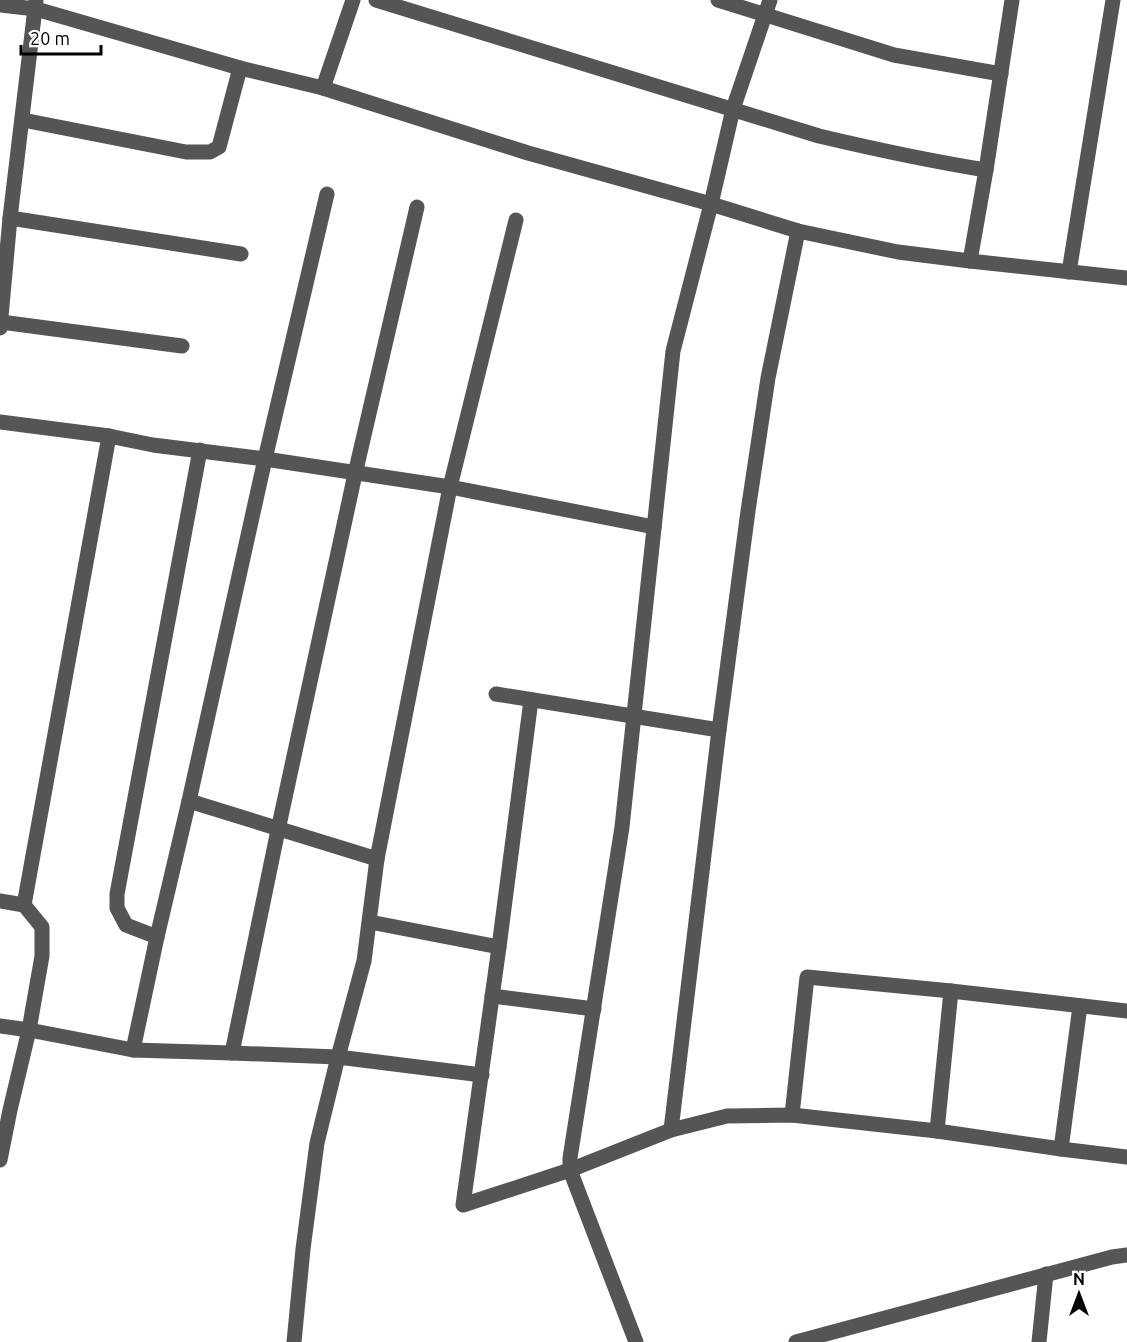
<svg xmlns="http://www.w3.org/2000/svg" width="1127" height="1342" font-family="Ubuntu,sans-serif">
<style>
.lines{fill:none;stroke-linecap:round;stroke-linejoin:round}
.minor{stroke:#555;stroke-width:15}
</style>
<rect width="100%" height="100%" fill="#fff"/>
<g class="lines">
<g class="minor">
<polyline points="353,0 323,88 528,153 711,204 798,231 898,252 970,261"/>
<path d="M 376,0 L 819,136 C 874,149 930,161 986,170 L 970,261 L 1127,278"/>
<polyline points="718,0 894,55 1001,74"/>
<polyline points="0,5 36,9 240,68 323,88"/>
<polyline points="23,120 186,152 210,152 219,147 240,68"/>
<polyline points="986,170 1012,0"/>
<polyline points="327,194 265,459 189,801 377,859"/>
<polyline points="417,207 355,474 278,830 232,1053 338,1057 482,1075"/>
<polyline points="10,218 241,254"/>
<polyline points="1069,272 1113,0"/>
<polyline points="1,322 182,346"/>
<polyline points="0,328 10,218 36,0"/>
<polyline points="0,422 109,436 153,445 265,459 450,487 654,527"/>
<polyline points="496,694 719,730 671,1130 727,1116 792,1115 937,1131 1061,1149 1127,1157"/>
<polyline points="531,700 499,947 463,1205 570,1170 671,1130"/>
<polyline points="719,730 748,511 768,378 798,231"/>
<polyline points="0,901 24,905 42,927 42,956 29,1030 10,1110 0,1160"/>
<polyline points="24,905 109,436"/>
<polyline points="370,922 499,947"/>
<polyline points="157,937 126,925 117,908 117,894 200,450"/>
<polyline points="492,996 594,1009"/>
<polyline points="0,1026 29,1030 133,1050 232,1053"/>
<polyline points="133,1050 157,937 189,801"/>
<polyline points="792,1115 807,977 951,991 1127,1011"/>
<polyline points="937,1131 951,991"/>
<polyline points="1061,1149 1080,1006"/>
<polyline points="294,1342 303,1249 317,1143 338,1057 364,961 377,859 450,487 516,220"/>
<polyline points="636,1342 570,1170 570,1158 622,827 673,351 711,204 733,109 770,0"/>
<polyline points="796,1342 1112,1257 1127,1255"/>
<polyline points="1039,1342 1046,1274"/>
</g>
</g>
<g transform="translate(1079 1294)" stroke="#ffffff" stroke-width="4.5" paint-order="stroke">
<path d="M0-4.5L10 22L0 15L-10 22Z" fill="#000000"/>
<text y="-9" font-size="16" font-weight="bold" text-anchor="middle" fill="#000000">N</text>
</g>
<path d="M21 45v9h80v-9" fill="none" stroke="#000000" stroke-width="3"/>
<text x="30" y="45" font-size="18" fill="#000000" stroke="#ffffff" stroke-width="4.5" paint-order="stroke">20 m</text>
</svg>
